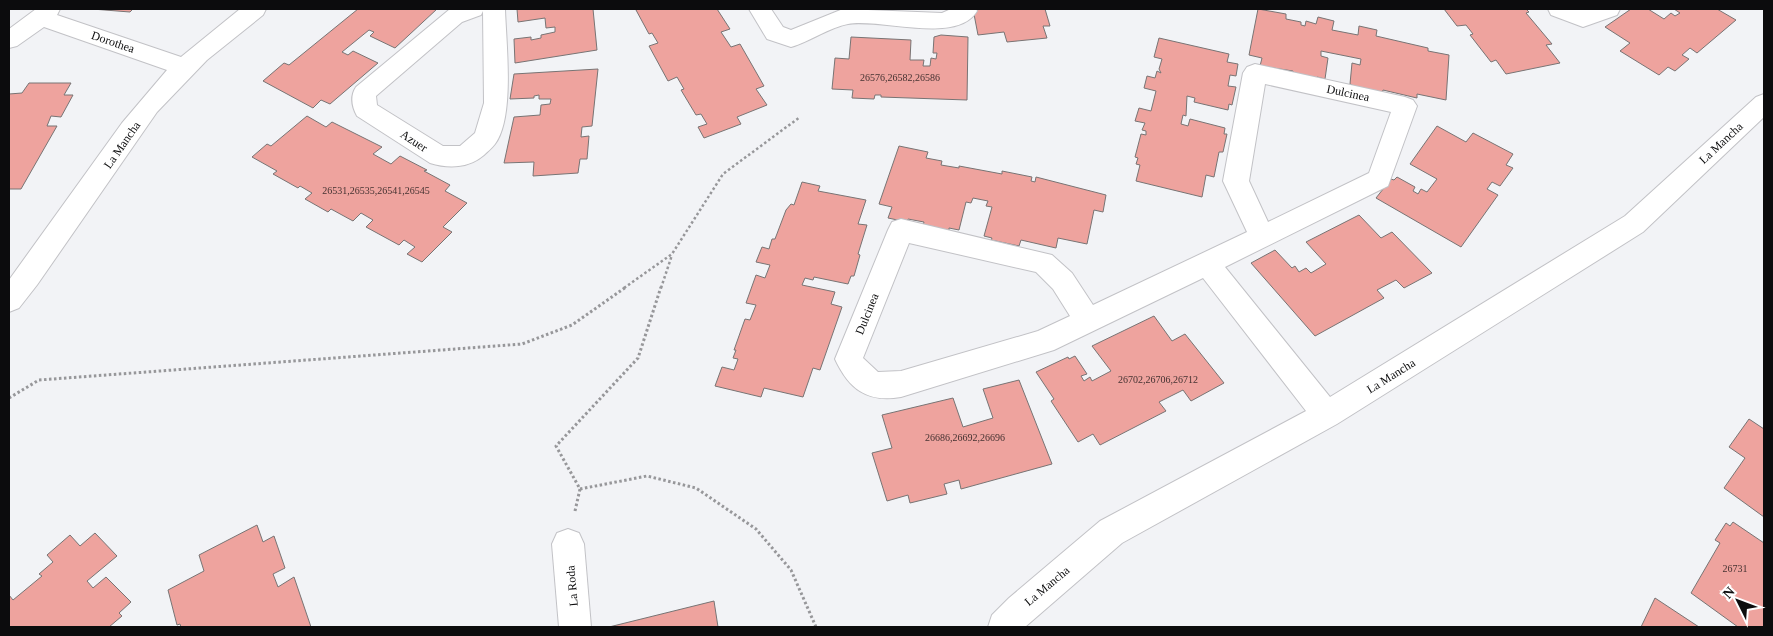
<svg xmlns="http://www.w3.org/2000/svg" width="1773" height="636" font-family="Georgia,serif">
<style>
.building{fill:#eea39e;stroke:#787474}
.lines{fill:none;stroke-linecap:round;stroke-linejoin:round}
.minor-casing{stroke:#c2c2c6;stroke-width:2}
.path-far1{stroke:#97979a;stroke-width:2.5;stroke-dasharray:2.5 2.5;stroke-linecap:butt}
.path{stroke:#97979a;stroke-width:3;stroke-dasharray:2.5 2.5;stroke-linecap:butt}
.minor{fill:#fff;fill-rule:evenodd}
.labels{text-anchor:middle;stroke-width:4.5;stroke-linejoin:round;paint-order:stroke}
.number-label{font-size:10px;fill:#443231}
.street-label{font-size:12px;fill:#0c0c0d;stroke:#fff}
</style>
<rect width="100%" height="100%" fill="#f2f3f6"/>
<g class="building">
<polygon points="92,9 133,9 130,12"/>
<polygon points="358,9 437,9 395,48 370,36 374,32 369,30 342,52 348,55 353,51 378,63 330,104 321,100 313,108 263,81 284,63 289,65"/>
<polygon points="517,9 593,9 597,50 515,63 514,39 531,37 531,40 541,38 541,35 555,32 555,27 546,28 545,18 518,22"/>
<polygon points="639,9 717,9 730,29 721,32 731,47 740,44 764,86 756,89 767,105 737,117 741,124 704,138 698,127 707,124 701,114 696,115 681,90 684,89 677,77 668,81 649,46 658,43 652,33 649,34 636,10"/>
<polygon points="973,9 1045,9 1050,26 1043,26 1047,38 1007,42 1004,32 978,35"/>
<polygon points="1258,9 1286,14 1286,19 1301,22 1301,25 1305,26 1306,21 1316,24 1318,17 1334,21 1332,30 1358,35 1359,26 1377,30 1376,36 1428,48 1428,51 1449,55 1446,100 1417,94 1417,98 1383,90 1382,94 1357,88 1350,84 1352,63 1360,65 1361,59 1321,51 1321,56 1328,58 1325,79 1317,77 1317,79 1293,74 1293,71 1260,66 1262,58 1249,55"/>
<polygon points="1444,9 1526,9 1529,12 1526,13 1552,44 1546,45 1560,63 1506,74 1496,60 1491,62 1470,35 1473,34 1466,25 1457,26"/>
<polygon points="1631,9 1648,9 1664,19 1671,13 1675,16 1680,13 1674,9 1717,9 1736,20 1697,53 1690,48 1682,55 1689,59 1675,71 1668,67 1659,75 1620,51 1630,43 1605,27"/>
<polygon points="941,35 968,37 967,100 881,97 881,95 875,95 874,99 852,98 853,90 832,89 835,58 849,59 851,37 911,40 910,60 924,60 923,66 930,66 931,58 936,59 937,53 933,53 934,37"/>
<polygon points="1159,38 1229,54 1227,62 1238,64 1236,76 1230,75 1228,86 1236,87 1232,105 1229,104 1228,110 1194,102 1195,98 1187,96 1186,116 1183,115 1181,124 1188,126 1190,119 1225,128 1224,134 1227,134 1223,152 1219,152 1214,177 1206,175 1202,197 1136,181 1140,165 1136,164 1138,158 1135,157 1141,134 1146,135 1146,131 1142,130 1145,123 1135,121 1139,108 1151,111 1156,91 1144,88 1147,76 1155,78 1157,71 1161,73 1159,69 1162,59 1154,57"/>
<polygon points="598,69 592,126 582,127 581,137 589,136 587,159 580,159 578,173 533,176 534,162 504,163 514,117 540,115 541,105 550,104 551,99 539,99 539,95 534,96 534,98 510,99 514,74"/>
<polygon points="29,83 71,83 64,95 73,95 61,117 51,116 47,126 57,126 21,189 9,189 9,94 22,93"/>
<polygon points="307,116 326,127 332,122 382,147 373,154 391,164 400,156 427,170 424,171 450,185 445,191 467,203 443,227 452,232 422,262 407,254 415,247 404,240 399,245 366,227 373,220 361,213 353,221 331,209 328,212 305,199 312,193 300,186 298,188 273,174 277,171 252,157 267,144 271,146"/>
<polygon points="1437,126 1466,142 1473,133 1513,154 1506,165 1513,168 1500,186 1492,182 1487,189 1498,195 1461,247 1376,198 1391,179 1394,180 1397,177 1415,187 1413,191 1418,194 1421,189 1427,192 1437,179 1410,164"/>
<polygon points="899,146 928,152 926,158 942,161 941,165 959,168 959,166 1002,174 1002,171 1032,177 1031,181 1035,182 1036,177 1106,195 1103,212 1094,210 1087,244 1058,238 1056,248 1021,240 1019,246 991,240 992,238 984,236 992,207 986,206 988,201 973,198 971,203 966,202 959,230 949,228 949,231 923,226 924,222 908,219 907,222 888,218 892,207 879,204"/>
<polygon points="802,182 820,186 818,191 866,200 858,224 867,225 858,254 860,255 854,276 851,276 848,284 814,277 813,280 805,278 802,285 835,292 831,304 842,307 820,370 813,368 803,397 764,388 761,397 715,386 722,367 734,370 738,359 733,358 736,350 734,350 745,319 750,320 756,305 746,303 756,275 765,278 770,265 756,262 762,247 769,249 772,239 775,239 786,210 791,204 794,205"/>
<polygon points="1359,215 1381,238 1392,232 1432,273 1404,288 1396,280 1377,290 1384,298 1315,336 1251,263 1275,250 1292,268 1295,266 1299,272 1306,268 1311,273 1326,264 1306,242"/>
<polygon points="1154,316 1172,341 1185,334 1224,383 1191,401 1183,390 1159,402 1166,411 1100,445 1093,434 1078,442 1051,401 1054,399 1036,372 1068,357 1069,359 1075,356 1087,374 1081,376 1084,381 1090,377 1092,381 1111,371 1092,346"/>
<polygon points="1019,380 1052,464 961,489 959,480 944,484 947,494 910,503 908,495 887,501 872,453 892,448 882,415 953,398 963,427 993,418 983,389"/>
<polygon points="1749,419 1764,429 1764,517 1724,488 1745,458 1729,447"/>
<polygon points="1733,522 1764,543 1764,627 1738,627 1691,593 1720,543 1715,540 1726,523 1730,526"/>
<polygon points="257,525 263,542 274,536 285,568 273,574 278,587 294,577 311,627 181,627 180,624 177,625 168,590 204,571 199,555"/>
<polygon points="95,533 117,556 87,581 93,588 106,577 131,602 119,613 122,616 109,627 9,627 9,595 13,600 42,576 39,574 53,562 47,555 70,535 80,546"/>
<polygon points="1655,598 1699,627 1641,627"/>
<polygon points="714,601 718,627 609,627"/>
</g>
<g class="lines">
<defs>
<g id="minor">
<polygon points="36,9 60,9 57,15 181,57 240,9 266,9 263,15 207,60 157,112 37,285 19,308 9,312 9,280 122,123 167,70 44,27 17,46 9,48 9,29"/>
<path d="M 450,9 L 505,9 C 506,43 515,117 495,144 C 492,148 487,152 484,155 C 469,168 449,169 430,163 L 357,116 C 352,107 350,96 356,87 ZM 483,11 L 484,103 L 475,133 L 460,146 L 443,146 L 377,105 L 376,96 L 462,22 L 481,15 Z"/>
<path d="M 749,9 L 771,9 L 783,27 L 791,30 L 843,9 L 942,13 L 951,9 L 976,9 L 977,11 C 957,45 880,18 848,24 C 830,27 809,42 791,47 L 767,39 Z"/>
<polygon points="1548,9 1620,9 1617,15 1583,27 1551,15"/>
<path d="M 1255,64 L 1405,97 L 1413,100 L 1417,106 L 1388,186 L 1225,267 L 1330,397 L 1625,216 L 1756,97 L 1764,94 L 1764,117 L 1643,232 L 1337,424 L 1122,543 L 1025,627 L 988,627 L 992,615 L 1009,598 L 1100,521 L 1306,411 L 1203,278 L 1054,350 L 901,397 C 867,403 849,389 835,359 L 888,230 L 892,222 L 901,219 L 1052,255 L 1072,273 L 1093,305 L 1247,232 L 1223,181 L 1243,73 L 1247,67 ZM 1265,84 L 1391,112 L 1369,173 L 1268,222 L 1249,181 ZM 909,243 L 1036,272 L 1053,289 L 1070,316 L 1038,331 L 901,371 L 878,372 L 863,358 Z"/>
<polygon points="568,529 579,533 584,544 591,627 559,627 552,544 557,533"/>
</g>
</defs>
<use href="#minor" class="minor-casing"/>
<g class="path-far1">
<polyline points="624,288 672,254 723,174 800,117"/>
<polyline points="661,288 672,255"/>
</g>
<g class="path">
<polyline points="9,398 39,380 522,344 572,325 626,287"/>
<polyline points="580,489 647,476 696,488 756,529 791,570 816,627"/>
<polyline points="575,511 580,489 556,446 638,358 661,287"/>
</g>
<use href="#minor" class="minor"/>
</g>
<g class="labels">
<g class="number-label">
<text x="900" y="81">26576,26582,26586</text>
<text x="376" y="194">26531,26535,26541,26545</text>
<text x="1158" y="383">26702,26706,26712</text>
<text x="965" y="441">26686,26692,26696</text>
<text x="1735" y="572">26731</text>
</g>
<g class="street-label">
<text transform="translate(113 42) rotate(19)" y="4">Dorothea</text>
<text transform="translate(1348 93) rotate(12)" y="4">Dulcinea</text>
<text transform="translate(414 141) rotate(33)" y="4">Azuer</text>
<text transform="translate(1721 143) rotate(-43)" y="4">La Mancha</text>
<text transform="translate(122 145) rotate(-55)" y="4">La Mancha</text>
<text transform="translate(867 314) rotate(-68)" y="4">Dulcinea</text>
<text transform="translate(1391 376) rotate(-32)" y="4">La Mancha</text>
<text transform="translate(572 586) rotate(-95)" y="4">La Roda</text>
<text transform="translate(1047 586) rotate(-40)" y="4">La Mancha</text>
</g>
</g>
<rect width="1773" height="636" fill="none" stroke="#0c0c0d" stroke-width="20"/>
<g transform="translate(1738 601) rotate(312)" stroke="#ffffff" stroke-width="4" paint-order="stroke">
<path d="M0-4L9 19L0 12L-9 19Z" fill="#0c0c0d"/>
<text y="-8" font-size="14" font-weight="bold" text-anchor="middle" fill="#0c0c0d">N</text>
</g>
</svg>
